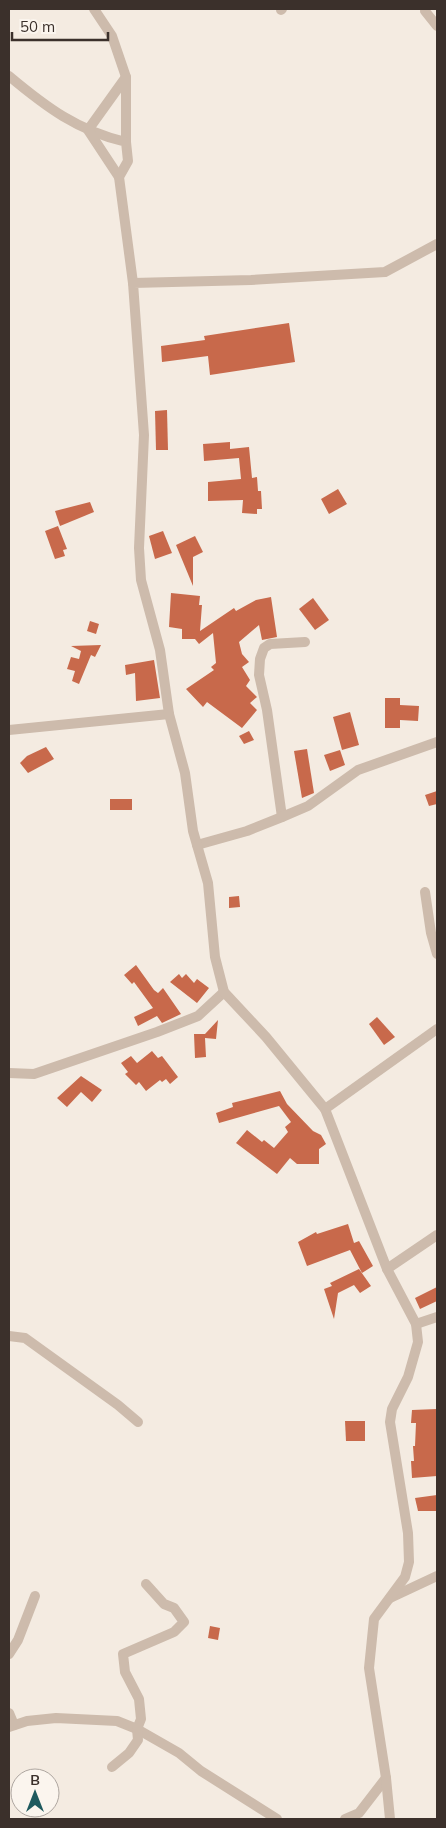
<svg xmlns="http://www.w3.org/2000/svg" width="446" height="1828" font-family="Mulish,sans-serif">
<style>
.building{fill:#c8694b}
.lines{fill:none;stroke-linecap:round;stroke-linejoin:round}
.street{stroke:#cdbbac;stroke-width:10}
</style>
<rect width="100%" height="100%" fill="#f4ebe1"/>
<g class="building">
<polygon points="289,323 295,362 210,375 208,356 162,362 161,346 205,340 204,336"/>
<polygon points="167,410 168,450 156,450 155,411"/>
<polygon points="230,442 230,449 249,447 252,478 257,477 258,491 261,491 262,509 257,509 257,514 242,513 243,500 208,501 208,482 241,479 239,458 204,461 203,444"/>
<polygon points="338,489 347,504 329,514 321,499"/>
<polygon points="90,502 94,512 60,526 55,511"/>
<polygon points="58,526 67,549 63,550 65,556 55,559 45,531"/>
<polygon points="163,531 172,553 155,559 149,536"/>
<polygon points="195,536 203,552 193,557 193,586 176,545"/>
<polygon points="171,593 200,596 199,605 202,605 200,631 234,608 236,611 256,600 271,597 277,637 262,640 259,625 239,642 242,654 249,662 242,667 250,680 246,686 257,697 250,703 257,710 242,728 207,702 203,707 186,689 214,670 211,667 216,663 213,633 199,644 195,639 182,639 182,629 169,627"/>
<polygon points="313,598 329,620 315,630 299,609"/>
<polygon points="90,621 99,624 96,634 87,631"/>
<polygon points="101,645 95,657 91,655 79,684 72,681 75,671 67,669 71,657 79,659 81,651 71,646"/>
<polygon points="154,660 160,698 136,701 135,673 126,675 125,665"/>
<polygon points="385,698 400,698 400,705 419,706 418,721 400,720 400,728 385,728"/>
<polygon points="350,712 359,745 342,750 333,717"/>
<polygon points="249,731 254,740 244,744 239,736"/>
<polygon points="46,747 54,759 28,773 20,763 27,756"/>
<polygon points="307,749 314,793 302,798 294,751"/>
<polygon points="340,750 345,765 330,771 324,755"/>
<polygon points="437,791 437,804 429,806 425,795"/>
<rect x="110" y="799" width="22" height="11"/>
<polygon points="239,896 240,907 229,908 229,897"/>
<polygon points="136,965 154,990 158,993 163,988 181,1014 162,1023 157,1016 138,1026 134,1017 153,1008 134,982 132,984 124,975"/>
<polygon points="179,974 182,978 186,974 194,983 197,979 209,988 197,1003 170,982"/>
<polygon points="377,1017 395,1037 384,1045 369,1024"/>
<polygon points="218,1020 216,1039 205,1038 206,1057 195,1058 194,1034 205,1034"/>
<polygon points="152,1051 158,1058 162,1056 178,1077 170,1084 166,1079 162,1082 160,1080 146,1091 139,1082 136,1085 125,1074 128,1072 121,1063 131,1056 137,1063"/>
<polygon points="81,1076 102,1090 92,1102 81,1092 67,1107 57,1098"/>
<polygon points="280,1091 287,1104 313,1131 321,1135 326,1144 319,1149 319,1164 297,1164 290,1158 277,1174 236,1143 247,1130 262,1142 264,1140 274,1148 288,1132 285,1127 291,1122 279,1106 219,1123 216,1113 233,1107 232,1103"/>
<polygon points="348,1224 354,1243 359,1241 373,1266 362,1273 350,1250 307,1266 298,1242 316,1232 317,1234"/>
<polygon points="359,1269 371,1286 360,1293 354,1285 338,1293 334,1319 324,1289 332,1286 330,1283"/>
<polygon points="437,1287 437,1301 420,1309 415,1298"/>
<polygon points="437,1409 437,1476 412,1478 411,1461 414,1461 413,1446 415,1446 416,1423 411,1423 412,1410"/>
<polygon points="345,1421 365,1421 365,1441 346,1441"/>
<polygon points="437,1495 437,1511 418,1511 415,1498"/>
<polygon points="210,1626 220,1628 218,1640 208,1638"/>
</g>
<g class="lines">
<g class="street">
<polyline points="94,9 112,36 126,77 126,142"/>
<polyline points="281,10 282,9"/>
<polyline points="425,11 437,26"/>
<path d="M 9,76 C 46,107 78,131 126,142 L 128,161 L 119,177 L 133,283"/>
<polyline points="119,177 88,130 126,77"/>
<polyline points="9,730 169,714"/>
<polyline points="282,817 267,710 259,675 260,659 264,648 270,644 305,642"/>
<polyline points="197,845 247,831 282,817 308,806 358,770 437,742"/>
<polyline points="425,892 431,933 437,954"/>
<polyline points="9,1073 34,1074 157,1032 198,1016 224,992"/>
<polyline points="325,1109 437,1029"/>
<polyline points="387,1269 437,1235"/>
<polyline points="416,1324 437,1317"/>
<polyline points="9,1336 25,1338 118,1405 138,1422"/>
<polyline points="390,1598 437,1576"/>
<polyline points="9,1654 18,1640 35,1596"/>
<polyline points="9,1713 14,1725"/>
<polyline points="9,1727 27,1721 56,1718 117,1721 137,1729 179,1753 201,1771 277,1819"/>
<polyline points="112,1767 129,1753 138,1740 137,1729 141,1719 139,1699 125,1672 123,1654 174,1632 184,1622 174,1608 164,1604 146,1584"/>
<polyline points="345,1819 359,1813 386,1778"/>
<polyline points="390,1819 386,1778 369,1668 374,1619 405,1577 409,1562 408,1533 390,1422 392,1409 408,1377 418,1342 416,1324 387,1269 325,1109 266,1037 224,992 215,957 208,883 193,831 185,773 169,714 160,650 141,580 139,548 144,435 133,283 251,280 385,272 437,244"/>
</g>
</g>
<rect width="446" height="1828" fill="none" stroke="#3b302b" stroke-width="20"/>
<g transform="translate(35 1793)"><circle r="24" fill="#fbf5ee" stroke="#aea6a0"/>
<path d="M0-4L9 19L0 12L-9 19Z" fill="#1f5a5e"/>
<text y="-8" font-size="14" font-weight="bold" text-anchor="middle" fill="#3b302b">B</text>
</g>
<path d="M12 32v8h96v-8" fill="none" stroke="#3b302b" stroke-width="2.5"/>
<text x="20" y="32" font-size="15" fill="#3b302b" stroke="#fbf5ee" stroke-width="4" paint-order="stroke">50 m</text>
</svg>
